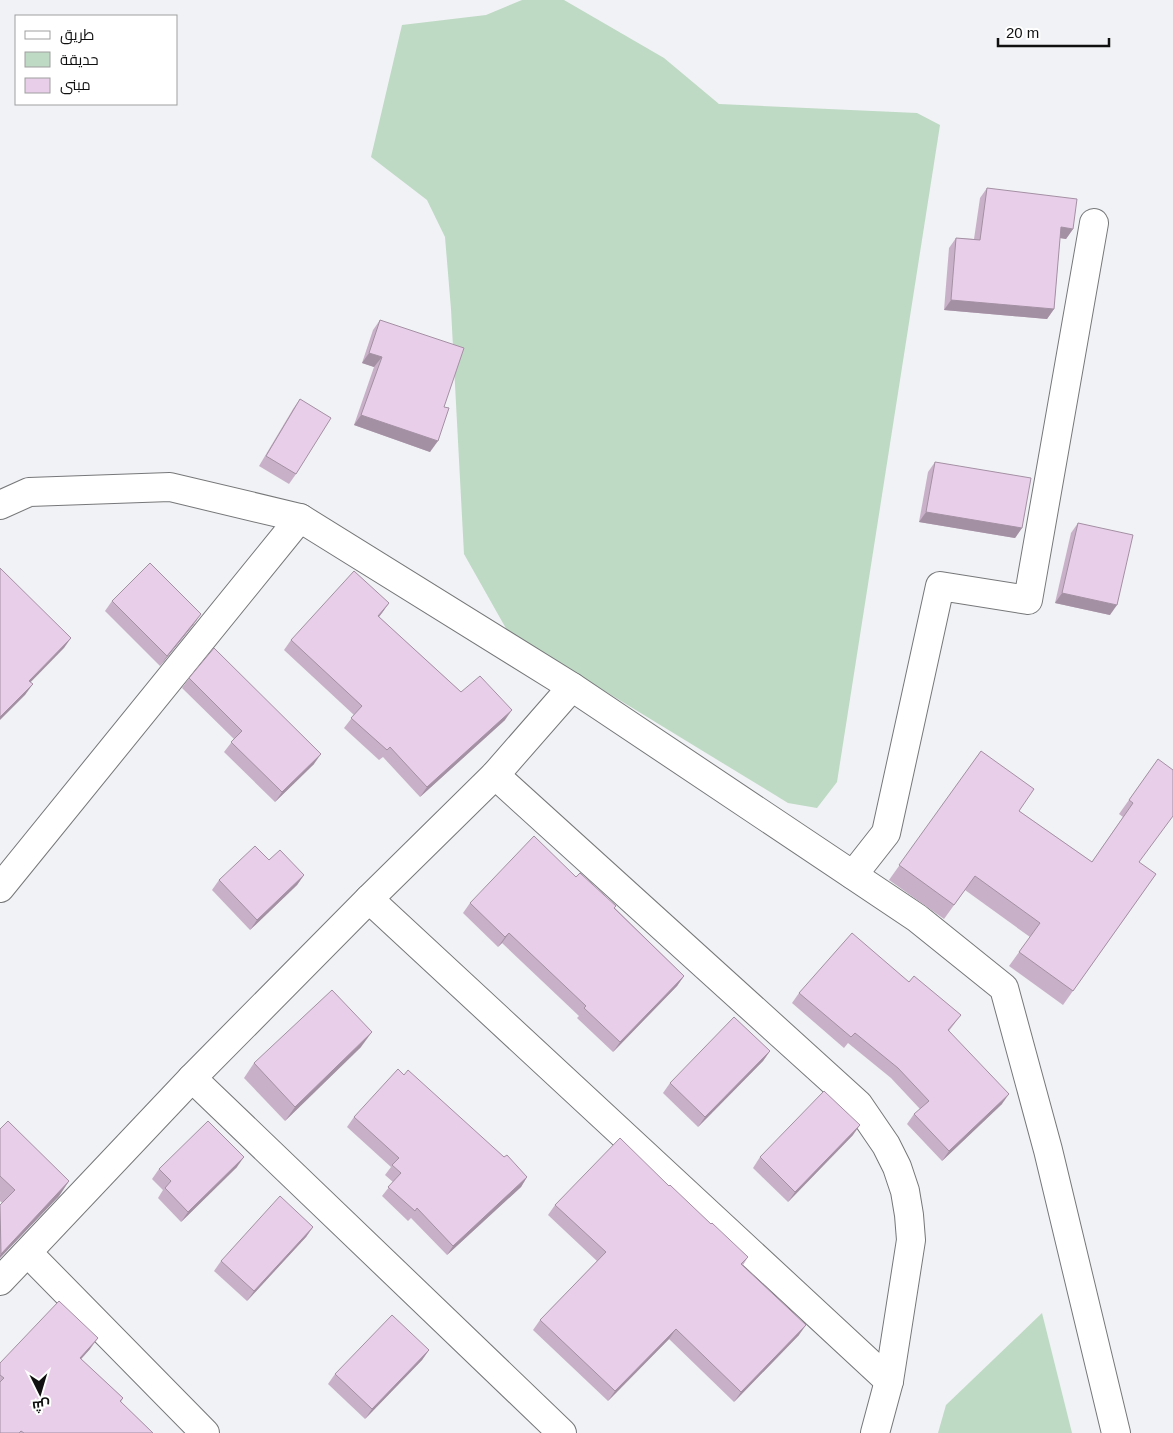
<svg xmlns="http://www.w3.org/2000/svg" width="1173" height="1433" font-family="Arial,Cairo,sans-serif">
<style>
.green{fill:#bed9c4}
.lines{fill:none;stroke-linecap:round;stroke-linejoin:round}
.street-casing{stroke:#767779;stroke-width:30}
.street{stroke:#fff;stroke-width:28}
.wall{fill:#c8b1c8}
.shaded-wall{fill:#a390a3}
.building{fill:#e9cee9;stroke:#a390a3}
</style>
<rect width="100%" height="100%" fill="#f1f2f5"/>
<g class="green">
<polygon points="522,0 564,0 664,58 719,104 917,113 940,125 837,782 817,808 788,803 508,632 464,554 451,309 445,237 427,200 371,157 402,25 486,15"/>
<polygon points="1042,1313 1072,1433 938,1433 946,1405"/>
</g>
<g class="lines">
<defs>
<g id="street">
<polyline points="0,505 29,492 170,487 300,518 572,687 917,918 1004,988 1048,1150 1116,1433"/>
<polyline points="495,775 858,1104 886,1145 897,1167 905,1191 909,1215 911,1240 889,1381 875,1433"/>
<polyline points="853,875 886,833 940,586 1028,600 1094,223"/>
<polyline points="0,888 300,518"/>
<polyline points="369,899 889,1381"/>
<polyline points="192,1078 562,1433"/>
<polyline points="28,1253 205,1433"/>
<polyline points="0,1281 192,1078 369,899 495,775 572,687"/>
</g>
</defs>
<use href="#street" class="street-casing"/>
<use href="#street" class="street"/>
</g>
<g class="wall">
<polygon points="987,188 1073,229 1066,239 1060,238 1054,309 1047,319 944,310 949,248 956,238 974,239 980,198"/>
<polygon points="380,320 444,407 430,452 354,425 374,367 362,363 373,330"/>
<polygon points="300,399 296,474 289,484 259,466 293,409"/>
<polygon points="935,462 1022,528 1015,538 919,522 928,472"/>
<polygon points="1078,523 1110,615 1055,603 1071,533"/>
<polygon points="112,601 194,624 160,666 105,611"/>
<polygon points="389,603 379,617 461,692 505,720 420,797 383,757 379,760 344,728 354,715 284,650 291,640"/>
<polygon points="189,678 314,764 275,802 224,752 234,739 182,688"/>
<polygon points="981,751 1019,811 1092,862 1123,817 1119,814 1158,759 1139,863 1156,874 1063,1005 1009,966 1030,937 965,890 944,919 889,880"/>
<polygon points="269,860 304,875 297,885 250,930 212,890 219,880"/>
<polygon points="576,877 615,908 684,976 677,986 613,1052 577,1018 579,1016 502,943 498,947 463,913 470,903"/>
<polygon points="909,982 961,1015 949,1031 1002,1104 942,1161 907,1124 914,1114 920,1109 891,1078 848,1043 844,1048 792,1003 799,993"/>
<polygon points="361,1047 285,1121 244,1078 254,1063"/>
<polygon points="770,1051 763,1061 698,1127 663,1093 670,1083"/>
<polygon points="404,1075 527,1177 521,1187 447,1255 411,1218 408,1221 382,1196 393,1182 385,1175 391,1167 347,1127 354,1117"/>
<polygon points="0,1129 69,1181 59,1196 0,1258 0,1205 2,1203 0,1201"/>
<polygon points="853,1135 788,1202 753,1168 760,1157"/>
<polygon points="237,1167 181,1222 158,1198 163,1190 152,1179 159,1169"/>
<polygon points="669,1186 711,1224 748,1257 743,1265 799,1335 734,1402 669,1339 608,1401 533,1330 540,1320 597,1261 548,1215 555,1205"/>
<polygon points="313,1227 306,1237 247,1301 214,1271 221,1261"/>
<polygon points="90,1349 81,1359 123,1398 121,1402 153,1433 0,1433 0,1363"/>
<polygon points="429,1350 422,1360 365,1419 328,1384 335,1374"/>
</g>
<g class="shaded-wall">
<polygon points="1061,227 1073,229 1066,239 1054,237"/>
<polygon points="951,300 1054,309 1047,319 944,310"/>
<polygon points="369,353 382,357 374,367 362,363"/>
<polygon points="361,415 438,441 430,452 354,425"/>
<polygon points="926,512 1022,528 1015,538 919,522"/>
<polygon points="1062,593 1117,605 1110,615 1055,603"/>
<polygon points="389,603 382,613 371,626 378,616"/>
<polygon points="201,614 194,624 160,666 167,656"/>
<polygon points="71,638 64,648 22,691 29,681"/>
<polygon points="33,684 25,695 0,720 0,717"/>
<polygon points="512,710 505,720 420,797 427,787"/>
<polygon points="321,754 314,764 275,802 282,792"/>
<polygon points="304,875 297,885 250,930 257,920"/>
<polygon points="509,933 502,943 498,947 505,937"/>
<polygon points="684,976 677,986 613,1052 620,1042"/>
<polygon points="372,1032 361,1047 285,1121 295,1107"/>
<polygon points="770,1051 763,1061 698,1127 705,1117"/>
<polygon points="1009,1094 1002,1104 942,1161 949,1151"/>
<polygon points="860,1125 853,1135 788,1202 795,1192"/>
<polygon points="244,1157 237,1167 181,1222 188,1212"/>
<polygon points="527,1177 521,1187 447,1255 453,1246"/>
<polygon points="69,1181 59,1196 0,1258 0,1255"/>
<polygon points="313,1227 306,1237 247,1301 254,1291"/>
<polygon points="806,1325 799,1335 734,1402 741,1392"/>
<polygon points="676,1329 669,1339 608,1401 615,1391"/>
<polygon points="98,1338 90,1349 72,1369 80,1358"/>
<polygon points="429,1350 422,1360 365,1419 372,1409"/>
</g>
<g class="building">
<polygon points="987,188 1077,199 1073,229 1061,227 1054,309 951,300 956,238 980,240"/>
<polygon points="380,320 464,348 444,407 449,408 438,441 361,415 382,357 369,353"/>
<polygon points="300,399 331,418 296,474 266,456"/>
<polygon points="935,462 1031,478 1022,528 926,512"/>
<polygon points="1078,523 1133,535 1117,605 1062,593"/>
<polygon points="150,563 201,614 167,656 112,601"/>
<polygon points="0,568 71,638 29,681 33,684 0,717"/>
<polygon points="354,571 389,603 378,616 461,692 480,676 512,710 427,787 390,747 387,750 351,718 362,706 291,640"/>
<polygon points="214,648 321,754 282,792 231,742 242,731 189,678"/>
<polygon points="981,751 1034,789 1019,811 1092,862 1133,803 1129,800 1158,759 1173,770 1173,816 1139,862 1156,874 1073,991 1019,952 1040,923 975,876 954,905 899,865"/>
<polygon points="534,836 576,877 580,873 616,906 614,908 684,976 620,1042 584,1008 586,1006 509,933 505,937 470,903"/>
<polygon points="255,846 269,860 280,850 304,875 257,920 219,880"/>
<polygon points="852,933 909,982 914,976 961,1015 948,1030 1009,1094 949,1151 914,1114 929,1101 898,1068 855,1033 851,1037 799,993"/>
<polygon points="332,990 372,1032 295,1107 254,1063"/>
<polygon points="734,1017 770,1051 705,1117 670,1083"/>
<polygon points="398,1069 404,1075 408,1070 504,1157 507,1155 527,1177 453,1246 417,1208 415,1211 388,1187 401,1173 392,1165 399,1158 354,1117"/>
<polygon points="824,1091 860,1125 795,1192 760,1157"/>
<polygon points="8,1121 69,1181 1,1254 0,1205 15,1190 0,1176 0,1129"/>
<polygon points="208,1121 244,1157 188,1212 165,1188 171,1181 159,1169"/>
<polygon points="620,1138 669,1186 670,1185 711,1224 712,1223 748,1257 741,1264 806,1325 741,1392 676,1329 615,1391 540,1320 606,1252 555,1205"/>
<polygon points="280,1196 313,1227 254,1291 221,1261"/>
<polygon points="59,1301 98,1338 80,1358 123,1398 120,1401 153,1433 24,1433 21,1431 19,1433 0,1433 0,1382 4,1378 0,1375 0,1363"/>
<polygon points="392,1315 429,1350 372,1409 335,1374"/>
</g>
<rect x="15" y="15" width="162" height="90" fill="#ffffff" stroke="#9f9fa0"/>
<rect x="25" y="31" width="25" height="8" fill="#ffffff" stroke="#9f9fa0"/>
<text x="60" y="40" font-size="15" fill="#101011">طريق</text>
<rect x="25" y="52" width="25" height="15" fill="#bed9c4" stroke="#9f9fa0"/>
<text x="60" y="65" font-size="15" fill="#101011">حديقة</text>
<rect x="25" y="78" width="25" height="15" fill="#e9cee9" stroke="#9f9fa0"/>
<text x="60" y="90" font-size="15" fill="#101011">مبنى</text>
<g transform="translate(40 1393) rotate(175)" stroke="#ffffff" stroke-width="4" paint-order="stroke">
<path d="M0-4L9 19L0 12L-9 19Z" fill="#101011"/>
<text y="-8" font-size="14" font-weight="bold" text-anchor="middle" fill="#101011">ش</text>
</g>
<path d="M998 38v8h111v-8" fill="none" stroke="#101011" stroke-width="2.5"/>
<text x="1006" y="38" font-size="15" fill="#101011" stroke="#ffffff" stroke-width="4" paint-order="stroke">20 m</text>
</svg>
